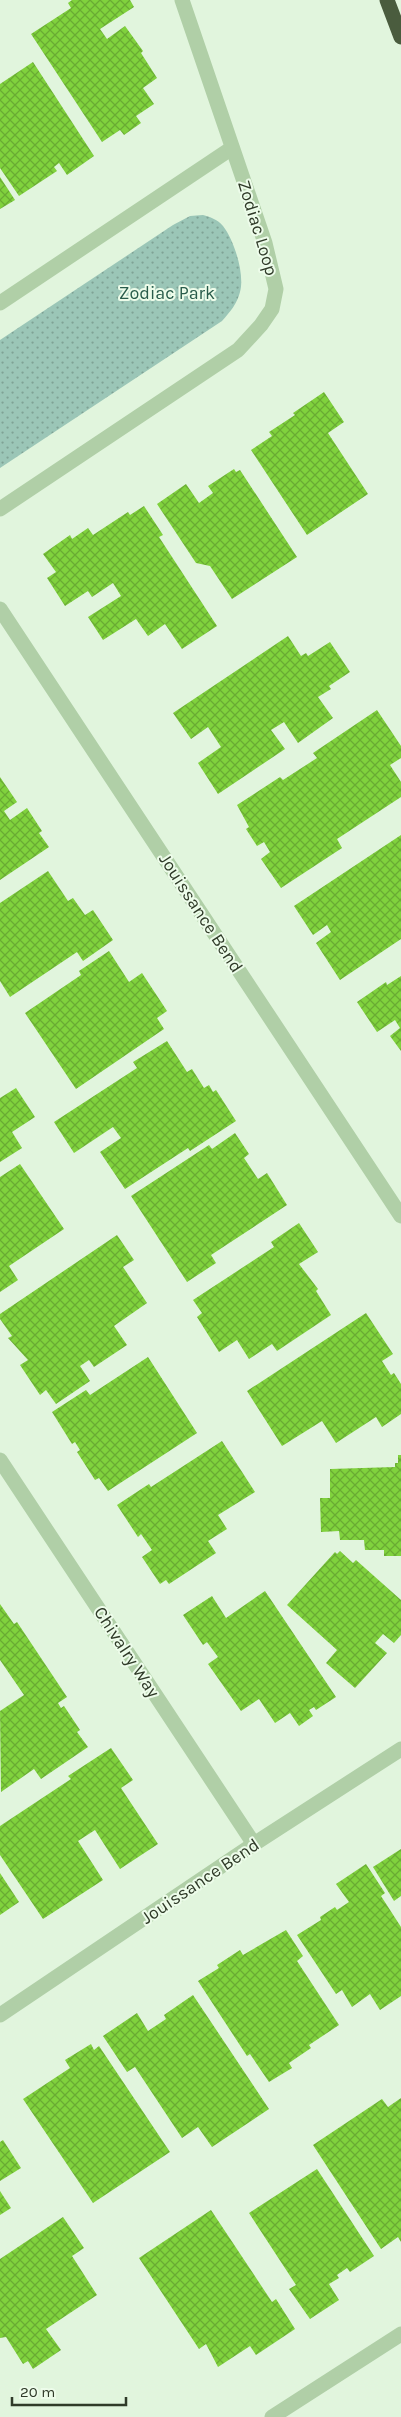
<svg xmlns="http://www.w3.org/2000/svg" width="401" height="2417" font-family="Karla,sans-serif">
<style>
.park{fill:url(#park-dots)}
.building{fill:url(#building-cross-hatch)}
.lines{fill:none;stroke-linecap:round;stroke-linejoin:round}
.street{stroke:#b0cfa7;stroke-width:15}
.highway{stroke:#4a5c3e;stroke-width:15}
.labels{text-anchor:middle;stroke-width:4;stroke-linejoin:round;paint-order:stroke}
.street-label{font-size:18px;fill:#2f3a28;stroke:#edfcea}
.park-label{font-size:18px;fill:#295c4b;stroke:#edfcea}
</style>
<defs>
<pattern id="park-dots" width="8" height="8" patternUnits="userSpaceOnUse" patternTransform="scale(1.25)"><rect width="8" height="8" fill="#9bc6b7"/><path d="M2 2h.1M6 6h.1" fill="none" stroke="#7fa295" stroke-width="1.8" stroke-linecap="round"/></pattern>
<pattern id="building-cross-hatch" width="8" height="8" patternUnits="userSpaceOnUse" patternTransform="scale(1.25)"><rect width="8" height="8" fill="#80d23d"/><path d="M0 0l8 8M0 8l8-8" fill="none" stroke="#69ab33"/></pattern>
</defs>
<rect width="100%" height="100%" fill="#e1f5dd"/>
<path class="park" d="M 203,215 C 210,217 217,219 223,226 C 234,240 245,274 240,292 C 237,304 230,312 222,321 L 0,468 L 0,340 L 173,225 L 190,216 Z"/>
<g class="building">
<polygon points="72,0 130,0 134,7 100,29 107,39 125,26 143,51 141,53 157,78 143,88 154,104 136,116 141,123 124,135 120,130 102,142 31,34 71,8 68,3"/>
<polygon points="33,62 94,156 67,175 59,163 54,167 57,171 19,196 0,168 0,84"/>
<polygon points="0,177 15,200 0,209"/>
<polygon points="324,392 344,422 328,433 368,494 307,535 251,450 272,436 269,432 295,415 293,413"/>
<polygon points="234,469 236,472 240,470 297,557 232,599 210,566 196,563 157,504 186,484 199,503 213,493 208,486"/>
<polygon points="144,506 163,535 159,537 217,626 182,649 165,624 148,636 136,619 103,640 88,617 121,596 113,583 92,597 88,591 65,606 47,578 56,572 43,554 70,535 72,539 88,528 93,535 128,512 130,515"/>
<polygon points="288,636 301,656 306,653 308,656 330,642 350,672 329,686 331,689 318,697 333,718 298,743 284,722 271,730 285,749 218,794 198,763 221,747 208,727 191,739 173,713"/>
<polygon points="377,710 401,746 401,758 390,765 401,782 401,797 337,839 342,848 281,888 261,859 270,852 264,842 257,846 246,829 249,827 237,805 280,777 283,780 317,758 313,753"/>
<polygon points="0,777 17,802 4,811 10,820 27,808 42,831 39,833 49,847 0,880"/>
<polygon points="401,835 401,939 340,980 316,943 331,932 327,925 313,935 294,906"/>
<polygon points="48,871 68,901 73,898 85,915 93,910 113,940 83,961 77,952 10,997 0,981 0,903"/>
<polygon points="109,951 129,982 142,973 167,1011 157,1018 164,1029 76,1089 25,1013 81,975 79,971"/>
<polygon points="401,976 401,1051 390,1036 400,1028 395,1020 377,1032 357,1002 386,982 387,985"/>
<polygon points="167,1041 187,1072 192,1069 204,1088 209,1085 213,1092 216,1090 236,1121 190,1151 188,1148 125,1189 100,1152 121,1138 113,1127 74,1153 54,1122 137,1068 133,1062"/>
<polygon points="16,1088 35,1117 12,1132 22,1148 0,1162 0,1098"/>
<polygon points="235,1133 249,1154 244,1158 258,1179 267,1173 287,1205 211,1255 216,1263 187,1282 131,1196 209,1145 212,1149"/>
<polygon points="20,1164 64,1229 9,1266 18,1280 0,1292 0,1177"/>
<polygon points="299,1223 318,1252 299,1264 318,1289 316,1291 331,1315 277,1351 272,1344 249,1359 237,1340 219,1352 197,1317 202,1313 193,1300 274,1247 271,1242"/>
<polygon points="117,1235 134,1260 123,1267 147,1303 114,1326 127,1345 94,1367 89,1360 80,1366 90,1381 56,1404 46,1390 40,1395 20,1365 28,1360 8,1338 12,1336 0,1319 0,1314"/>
<polygon points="366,1313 393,1354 382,1361 391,1375 394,1373 401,1384 401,1414 382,1427 376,1417 336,1443 322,1421 282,1446 247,1391"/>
<polygon points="148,1357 197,1433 108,1491 99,1478 95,1480 77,1452 80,1450 75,1442 72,1444 52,1412 86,1390 90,1395"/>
<polygon points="222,1441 255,1492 218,1515 227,1529 208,1541 216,1553 169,1584 166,1580 160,1584 142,1557 152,1550 141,1534 138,1537 117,1505 149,1484 151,1487"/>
<polygon points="398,1455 401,1455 401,1556 384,1556 384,1550 365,1550 364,1540 340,1540 339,1531 321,1532 320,1498 330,1498 330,1469 395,1467 395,1463 398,1463"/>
<polygon points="340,1551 353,1563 356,1560 401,1600 401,1635 394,1643 383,1634 375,1643 387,1653 355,1688 326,1663 337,1650 287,1605 335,1552 337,1554"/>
<polygon points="265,1591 336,1697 316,1710 314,1707 309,1710 313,1716 299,1726 290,1713 275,1723 259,1699 241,1711 208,1664 218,1657 207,1642 203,1645 183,1615 212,1596 226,1618"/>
<polygon points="0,1604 14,1624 17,1622 67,1697 58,1703 61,1708 64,1706 80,1730 77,1732 88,1747 41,1779 34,1769 1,1792 0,1711 24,1695 0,1660"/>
<polygon points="111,1748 133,1780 121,1788 158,1844 120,1869 95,1830 78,1841 103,1880 43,1919 0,1855 0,1826 71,1779 68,1776"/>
<polygon points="401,1849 401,1896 394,1901 373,1867"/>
<polygon points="366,1864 385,1893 381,1896 401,1927 401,1996 380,2010 370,1994 352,2007 342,1990 336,1994 297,1935 321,1920 320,1917 335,1907 337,1910 349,1902 336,1884"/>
<polygon points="0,1873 19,1902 0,1915"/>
<polygon points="286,1930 303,1956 297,1961 339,2025 309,2045 311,2048 289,2063 292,2068 269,2082 250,2054 247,2056 198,1981 219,1968 217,1965 240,1950 243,1955"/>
<polygon points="193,1995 269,2109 212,2147 198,2127 182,2138 135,2067 127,2072 103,2036 137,2013 148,2031 166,2019 164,2015"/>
<polygon points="91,2044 94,2050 99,2046 170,2152 93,2203 23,2099 70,2068 65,2060"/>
<polygon points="401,2098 401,2242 398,2237 381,2249 313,2145 382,2099 388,2107"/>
<polygon points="3,2140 21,2168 0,2181 0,2142"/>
<polygon points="317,2169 374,2256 350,2272 347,2268 337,2275 339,2278 329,2284 339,2300 310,2319 289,2289 296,2285 249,2213"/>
<polygon points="0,2191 11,2208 0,2215"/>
<polygon points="211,2210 272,2302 276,2299 295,2329 256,2355 250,2346 218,2367 206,2344 199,2349 139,2258"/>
<polygon points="63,2217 84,2248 72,2256 97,2295 46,2329 61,2350 33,2369 28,2361 23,2364 6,2337 0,2338 0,2259"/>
</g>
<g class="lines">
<g class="street">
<polyline points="0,303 232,148"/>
<polyline points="0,509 238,350 261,325 272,309 276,289 265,243 182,0"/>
<polyline points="0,609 401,1216"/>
<polyline points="0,1460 254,1844"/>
<polyline points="0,2015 254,1844 401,1749"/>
<polyline points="272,2417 401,2334"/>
</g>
<polyline class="highway" points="387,0 401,37"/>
</g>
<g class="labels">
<g class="street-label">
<text transform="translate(258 228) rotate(73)" y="6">Zodiac Loop</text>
<text transform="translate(201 913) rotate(57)" y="6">Jouissance Bend</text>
<text transform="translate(127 1652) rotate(57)" y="6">Chivalry Way</text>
<text transform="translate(200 1881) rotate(-34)" y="6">Jouissance Bend</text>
</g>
<g class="park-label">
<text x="167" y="299">Zodiac Park</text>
</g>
</g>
<path d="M12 2397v8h114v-8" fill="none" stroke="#2f3a28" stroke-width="2.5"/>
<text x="20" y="2397" font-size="15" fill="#2f3a28" stroke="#edfcea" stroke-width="4" paint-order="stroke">20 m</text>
</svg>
